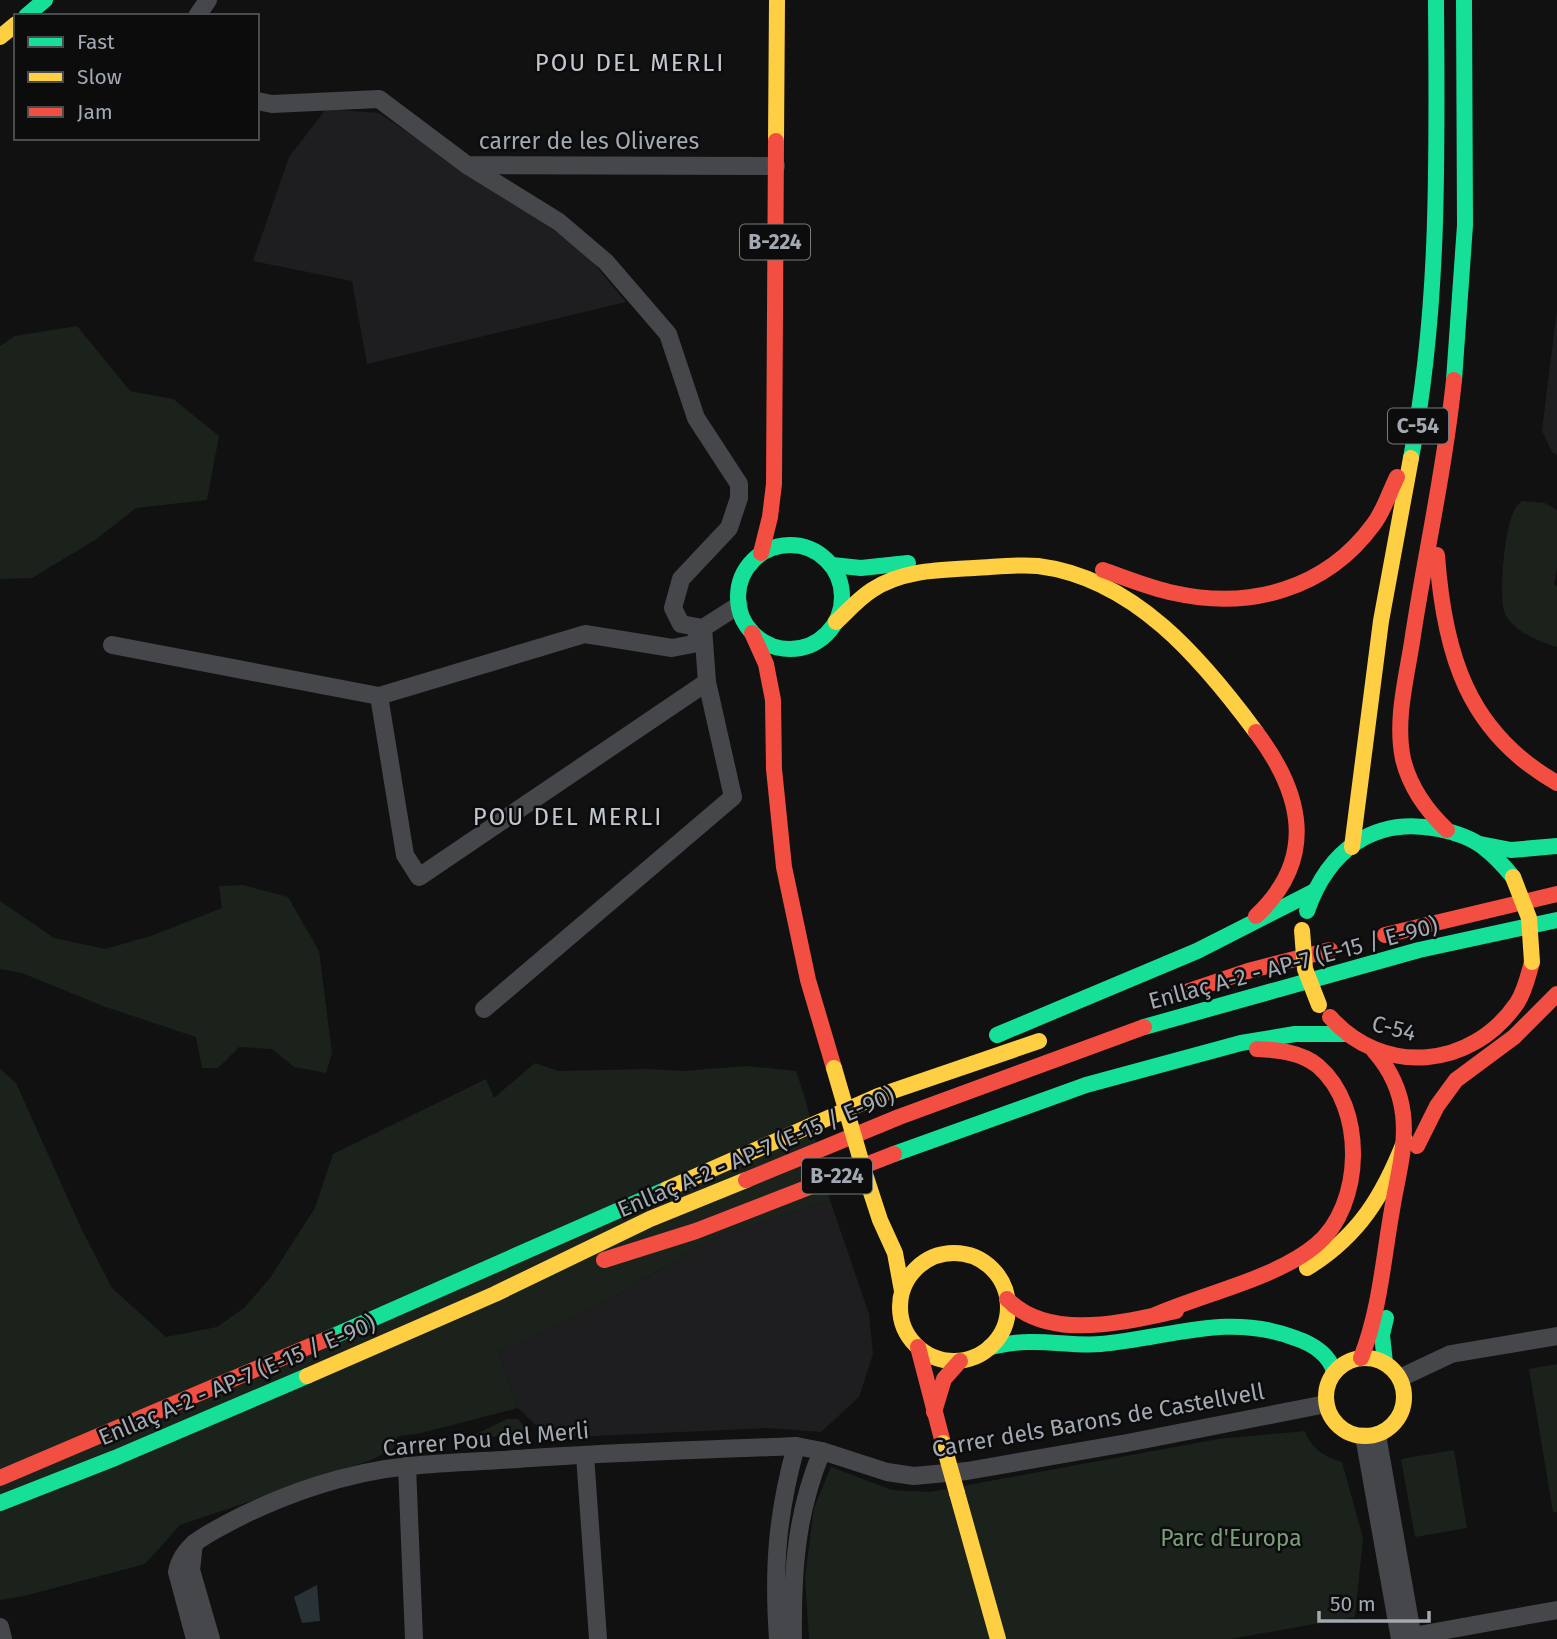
<svg xmlns="http://www.w3.org/2000/svg" width="1557" height="1639" font-family="'Fira Sans',sans-serif">
<style>
.built{fill:#1e1e20}
.green{fill:#1b221c}
.water{fill:#293236}
.lines{fill:none;stroke-linecap:round;stroke-linejoin:round}
.street{stroke:#46474a;stroke-width:18}
.fast{stroke:#16e098;stroke-width:16}
.slow{stroke:#ffcf43;stroke-width:16}
.jam{stroke:#f24e42;stroke-width:16}
.slow-bridge{stroke:#ffcf43;stroke-width:16}
.labels{text-anchor:middle;stroke-width:5;stroke-linejoin:round;paint-order:stroke}
.shield{fill:#0c0c0d;stroke:#757a80;stroke-width:2}
.shield-label{font-size:21px;font-weight:bold;fill:#a2a9b2}
.street-label{font-size:23px;fill:#a2a9b2;stroke:#0c0c0d}
.park-label{font-size:23px;fill:#7b9d7a;stroke:#0c0c0d}
.neighbourhood-label{font-size:24px;letter-spacing:2px;fill:#c3c7cf;stroke:#0c0c0d}
</style>
<rect width="100%" height="100%" fill="#111112"/>
<g class="built">
<polygon points="326,109 379,113 581,248 626,302 367,364 352,281 253,261 289,157"/>
<polygon points="1557,310 1557,455 1552,452 1542,431"/>
<polygon points="830,1200 869,1314 873,1354 859,1397 821,1432 767,1428 549,1438 518,1408 499,1352 589,1311 718,1236"/>
</g>
<g class="green">
<polygon points="77,326 130,391 173,399 219,436 207,500 136,508 95,540 32,578 0,579 0,346 15,336"/>
<path d="M 1522,501 L 1545,503 L 1557,510 L 1557,568 L 1554,585 L 1557,586 L 1557,647 C 1538,641 1517,633 1506,616 C 1497,602 1505,524 1515,509 C 1516,506 1520,504 1522,501 Z"/>
<polygon points="243,885 288,897 319,951 332,1053 326,1073 294,1067 272,1049 239,1047 218,1068 202,1068 196,1037 103,1006 22,973 0,969 0,901 54,938 105,949 151,936 222,908 219,886"/>
<polygon points="535,1063 558,1071 648,1069 683,1071 746,1066 796,1071 805,1098 830,1200 718,1236 589,1311 499,1352 518,1408 417,1434 398,1436 393,1449 371,1460 180,1525 145,1564 24,1596 0,1600 0,1069 16,1083 82,1230 112,1288 166,1337 217,1327 244,1308 270,1278 315,1208 333,1154 486,1079 494,1098"/>
<polygon points="1557,1364 1557,1512 1553,1512 1529,1369"/>
<polygon points="507,1419 518,1419 523,1425 523,1432 517,1435 476,1438 472,1436"/>
<path d="M 1305,1431 C 1312,1449 1323,1456 1342,1462 L 1363,1538 L 1355,1617 L 1230,1639 L 809,1639 L 805,1577 L 814,1508 L 831,1467 L 892,1490 L 930,1492 L 1218,1439 Z"/>
<polygon points="1454,1450 1467,1528 1415,1537 1401,1459"/>
</g>
<polygon class="water" points="317,1585 320,1621 302,1623 294,1597"/>
<g class="lines">
<g class="street">
<polyline points="197,16 208,0"/>
<polyline points="257,101 272,104 379,99 467,165 776,166"/>
<polyline points="467,165 559,222 606,262 668,334 696,418 739,484 739,498 729,528 681,579 673,608 681,624 703,628"/>
<polyline points="112,645 379,696 585,634 672,648 693,644 703,628 739,605"/>
<polyline points="379,696 405,855 419,877 707,682"/>
<polyline points="484,1009 733,797 707,682 703,628"/>
<polyline points="1400,1378 1451,1354 1557,1336"/>
<polyline points="1377,1435 1413,1639"/>
<polyline points="1364,1436 1400,1639"/>
<polyline points="585,1455 598,1639"/>
<polyline points="407,1466 414,1639"/>
<polyline points="194,1543 191,1570 211,1639"/>
<polyline points="0,1627 3,1639"/>
<polyline points="1413,1636 1557,1610"/>
<path d="M 195,1639 L 177,1572 C 182,1546 205,1535 228,1523 C 283,1494 347,1472 409,1466 C 450,1462 491,1461 531,1458 C 619,1452 708,1450 796,1446 L 822,1451 L 887,1472 L 914,1476 L 967,1471 L 1127,1443 L 1326,1404"/>
<path d="M 778,1639 C 773,1568 777,1515 796,1446"/>
<path d="M 793,1639 C 792,1572 796,1513 822,1451"/>
</g>
<g class="fast">
<polyline points="26,16 45,0"/>
<polyline points="1454,380 1465,225 1464,0"/>
<path d="M 1411,458 C 1440,307 1437,153 1436,0"/>
<circle cx="790" cy="597" r="52"/>
<polyline points="832,565 861,568 908,563"/>
<polyline points="1480,844 1511,850 1557,846"/>
<path d="M 1307,911 C 1328,851 1373,816 1438,829 C 1453,832 1470,837 1483,847 C 1494,855 1504,866 1513,877"/>
<polyline points="1144,1027 1419,950 1557,920"/>
<polyline points="997,1035 1197,951 1313,892"/>
<polyline points="894,1154 1086,1085 1241,1043 1295,1034 1345,1034"/>
<polyline points="329,1338 667,1189"/>
<path d="M 990,1347 C 1002,1345 1014,1342 1027,1342 C 1052,1341 1076,1346 1101,1344 C 1170,1338 1227,1312 1295,1338 C 1313,1344 1328,1353 1334,1371"/>
<polyline points="1385,1363 1382,1335 1386,1318"/>
<polyline points="0,1503 115,1458 307,1376"/>
</g>
<g class="slow">
<polyline points="0,37 16,24"/>
<polyline points="776,141 777,0"/>
<path d="M 836,622 C 848,611 858,599 872,590 C 902,570 940,570 974,568 C 996,567 1017,564 1038,566 C 1134,578 1202,659 1256,732"/>
<polyline points="1352,847 1381,621 1411,458"/>
<polyline points="864,1171 880,1220 895,1253 902,1291"/>
<polyline points="667,1189 878,1096 1039,1041"/>
<circle cx="954" cy="1307" r="54"/>
<path d="M 1307,1268 C 1359,1236 1383,1196 1405,1140"/>
<circle cx="1365" cy="1397" r="39"/>
<polyline points="307,1376 495,1294 650,1219 746,1180"/>
<polyline points="957,1493 998,1639"/>
</g>
<g class="jam">
<polyline points="761,553 770,517 774,484 776,141"/>
<path d="M 1437,555 C 1444,653 1467,732 1557,783"/>
<path d="M 1103,570 C 1126,578 1150,588 1174,593 C 1250,610 1326,589 1373,525 C 1384,511 1389,493 1397,477"/>
<polyline points="752,633 766,664 773,700 774,769 784,867 808,980 834,1068"/>
<path d="M 1447,830 C 1426,810 1410,788 1403,759 C 1395,721 1406,680 1412,642 C 1425,555 1445,468 1454,380"/>
<path d="M 1256,916 C 1318,858 1302,793 1256,732"/>
<polyline points="1385,935 1557,894"/>
<polyline points="1177,995 1248,971 1330,950"/>
<path d="M 1330,1017 C 1383,1077 1472,1069 1517,1003 C 1525,991 1528,976 1532,962"/>
<polyline points="1417,1146 1437,1106 1456,1080 1514,1037 1557,994"/>
<polyline points="746,1180 899,1117 1144,1027"/>
<polyline points="604,1260 696,1231 894,1154"/>
<path d="M 1007,1299 C 1049,1342 1124,1322 1176,1311"/>
<path d="M 1155,1315 C 1205,1293 1275,1279 1316,1245 C 1364,1205 1366,1107 1318,1066 C 1301,1052 1278,1050 1257,1049"/>
<polyline points="918,1347 943,1443"/>
<path d="M 1361,1358 C 1380,1310 1383,1260 1392,1210 C 1397,1178 1407,1147 1403,1114 C 1400,1090 1390,1069 1374,1051"/>
<polyline points="934,1412 944,1379 960,1361"/>
<polyline points="0,1478 329,1338"/>
</g>
<g class="slow-bridge">
<polyline points="1513,877 1529,918 1532,962"/>
<polyline points="1302,930 1305,969 1319,1005"/>
<polyline points="834,1068 864,1171"/>
<polyline points="943,1443 957,1493"/>
</g>
</g>
<g class="labels">
<g class="shield">
<rect x="740" y="224.5" width="70" height="35" rx="5"/>
<rect x="1388" y="408.5" width="60" height="35" rx="5"/>
<rect x="802" y="1158.5" width="70" height="35" rx="5"/>
</g>
<g class="shield-label">
<text x="775" y="249">B-224</text>
<text x="1418" y="433">C-54</text>
<text x="837" y="1183">B-224</text>
</g>
<g class="street-label">
<text x="589" y="149">carrer de les Oliveres</text>
<text transform="translate(1293 963) rotate(-15)" y="8">Enllaç A-2 - AP-7 (E-15 / E-90)</text>
<text transform="translate(1394 1028) rotate(14)" y="8">C-54</text>
<text transform="translate(756 1152) rotate(-23)" y="8">Enllaç A-2 - AP-7 (E-15 / E-90)</text>
<text transform="translate(237 1380) rotate(-23)" y="8">Enllaç A-2 - AP-7 (E-15 / E-90)</text>
<text transform="translate(1098 1420) rotate(-10)" y="8">Carrer dels Barons de Castellvell</text>
<text transform="translate(486 1439) rotate(-5)" y="8">Carrer Pou del Merli</text>
</g>
<g class="park-label">
<text x="1231" y="1546">Parc d'Europa</text>
</g>
<g class="neighbourhood-label">
<text x="630" y="71">POU DEL MERLI</text>
<text x="568" y="825">POU DEL MERLI</text>
</g>
</g>
<rect x="14" y="14" width="245" height="126" fill="#0c0c0d" stroke="#484b4f" stroke-width="2"/>
<rect x="28" y="37" width="35" height="10" fill="#16e098" stroke="#484b4f" stroke-width="2"/>
<text x="77" y="49" font-size="21" fill="#a2a9b2">Fast</text>
<rect x="28" y="72" width="35" height="10" fill="#ffcf43" stroke="#484b4f" stroke-width="2"/>
<text x="77" y="84" font-size="21" fill="#a2a9b2">Slow</text>
<rect x="28" y="107" width="35" height="10" fill="#f24e42" stroke="#484b4f" stroke-width="2"/>
<text x="77" y="119" font-size="21" fill="#a2a9b2">Jam</text>
<path d="M1319 1611v10h110v-10" fill="none" stroke="#a2a9b2" stroke-width="3.5"/>
<text x="1330" y="1611" font-size="21" fill="#a2a9b2" stroke="#0c0c0d" stroke-width="5" paint-order="stroke">50 m</text>
</svg>
